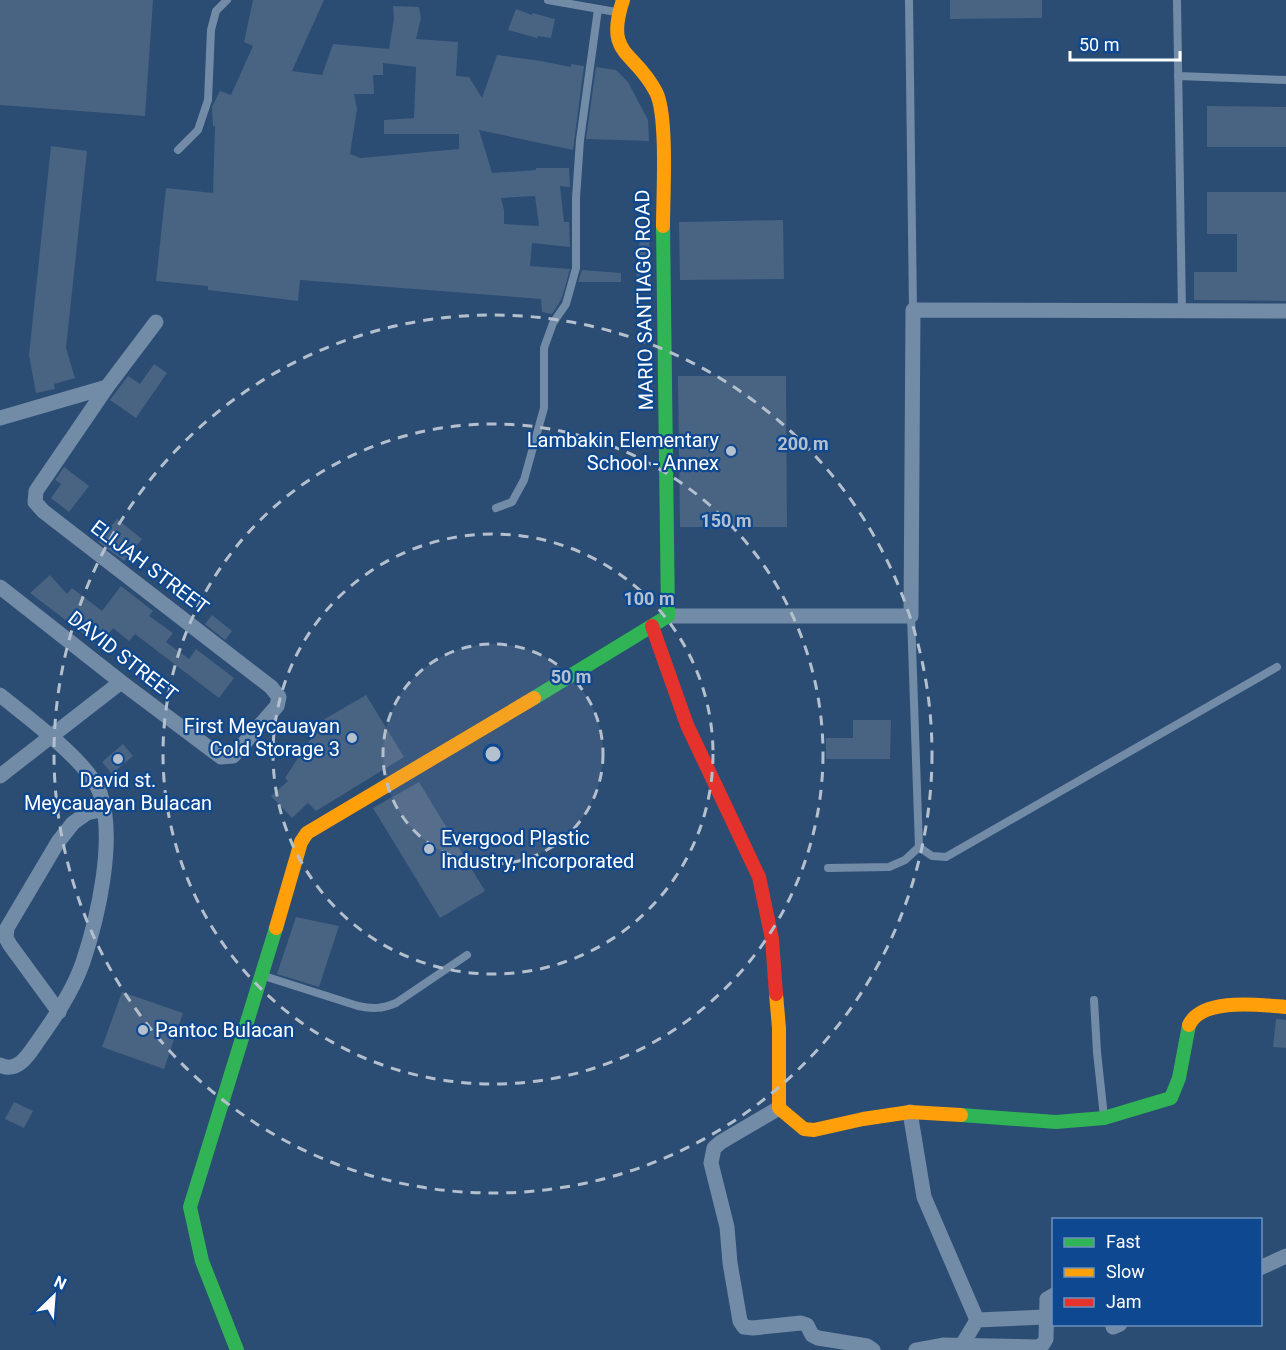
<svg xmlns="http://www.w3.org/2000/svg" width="1286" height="1350" font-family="Roboto,sans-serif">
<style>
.building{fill:#496382;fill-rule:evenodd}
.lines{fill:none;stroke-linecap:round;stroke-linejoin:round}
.lane{stroke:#728ba6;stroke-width:8}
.street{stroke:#728ba6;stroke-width:15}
.fast{stroke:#30b455;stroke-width:14}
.slow{stroke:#ff9f0a;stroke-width:14}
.jam{stroke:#e5322d;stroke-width:14}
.ring{fill:none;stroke:#b5c0ce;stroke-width:3;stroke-dasharray:10 8}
.poi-dot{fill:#b5c0ce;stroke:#0e4890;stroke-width:2}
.labels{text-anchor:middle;stroke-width:4.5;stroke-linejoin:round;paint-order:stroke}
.street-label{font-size:20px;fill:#fff;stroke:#0e4890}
.poi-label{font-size:20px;fill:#fff;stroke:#0e4890;text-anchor:end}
.centre{fill:#b5c0ce;stroke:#0e4890;stroke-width:3}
.ring-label{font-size:18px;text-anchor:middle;font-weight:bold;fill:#b5c0ce;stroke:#0e4890;stroke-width:4.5;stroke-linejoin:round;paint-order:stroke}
</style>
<rect width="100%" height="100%" fill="#2b4c73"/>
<g class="building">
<polygon points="0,0 153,0 145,116 0,105"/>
<path d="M 253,0 L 324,0 L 292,71 L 322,75 L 333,44 L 389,49 L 394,18 L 393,6 L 419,7 L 421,18 L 416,39 L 458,42 L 456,76 L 469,77 L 482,98 L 497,55 L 541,61 L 571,67 L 571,64 L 584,66 L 573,150 L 479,130 L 492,173 L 536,170 L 536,168 L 569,168 L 570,187 L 560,186 L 564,222 L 569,222 L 570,247 L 532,243 L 530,266 L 570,269 L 562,298 L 552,314 L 542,312 L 541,299 L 300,280 L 298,301 L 208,290 L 208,286 L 156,281 L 166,188 L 213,193 L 215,126 L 213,126 L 212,107 L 220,91 L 231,95 L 253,46 L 244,42 ZM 383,63 L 416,67 L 414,118 L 384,120 L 384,134 L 459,134 L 459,149 L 361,158 L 350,154 L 357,109 L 354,94 L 374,94 L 373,75 L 383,75 ZM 535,196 L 539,226 L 504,224 L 504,210 L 501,198 Z"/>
<polygon points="950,0 1042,0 1042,18 950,19"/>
<polygon points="516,9 532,15 532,13 555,19 551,38 538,36 537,38 508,30"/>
<polygon points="596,67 616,70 628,82 648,120 649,141 586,139"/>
<polygon points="1207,106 1286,107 1286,147 1207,147"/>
<polygon points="51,146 87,151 66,348 75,378 54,384 55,389 36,393 29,355"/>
<polygon points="1207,192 1286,192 1286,301 1194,300 1194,272 1237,272 1237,234 1207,234"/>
<polygon points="783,220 784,279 680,280 679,222"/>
<polygon points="641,227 649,227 650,282 636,282"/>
<polygon points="582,270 621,273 621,282 578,282"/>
<polygon points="154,364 167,373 136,418 110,400 128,376 140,384"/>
<polygon points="678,376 786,376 787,527 680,527"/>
<polygon points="64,467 89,486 69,512 51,498 61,484 55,480"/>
<polygon points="117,519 142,539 124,561 98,542"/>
<polygon points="50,575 67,594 72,588 102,611 121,586 153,611 149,616 173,633 166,642 189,659 196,649 234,678 219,698 135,634 129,641 113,628 107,636 92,624 84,634 30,593"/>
<polygon points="212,615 232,631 225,640 205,624"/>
<polygon points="366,695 404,757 316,811 308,803 292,818 271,796 288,781 285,778 323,720"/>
<polygon points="853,720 891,720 890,759 826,759 826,738 853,738"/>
<polygon points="123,744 133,756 112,774 102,762"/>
<polygon points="419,782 485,891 440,918 373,808"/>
<polygon points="296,917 339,926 319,987 277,974"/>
<polygon points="122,992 183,1013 164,1069 102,1047"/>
<polygon points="1276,1019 1286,1020 1286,1048 1273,1047"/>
<polygon points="14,1102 33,1111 24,1128 5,1119"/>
</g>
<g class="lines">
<g class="lane">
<polyline points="548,0 616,12"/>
<polyline points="909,0 913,310"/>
<polyline points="1177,0 1182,312"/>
<polyline points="1178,76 1286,80"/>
<polyline points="178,150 198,130 208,100 211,30 216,11 227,0"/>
<polyline points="496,508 512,502 524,480 544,408 544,348 553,323 566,304 576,268 576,198 580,140 598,9"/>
<polyline points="911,616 919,847 932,856 946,857 1277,667"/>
<polyline points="828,868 889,867 905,860 919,847"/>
<path d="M 264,976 L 358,1006 C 372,1009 382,1009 396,1003 L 467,955"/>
<polyline points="1094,1000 1097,1052 1104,1117"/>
</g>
<g class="street">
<polyline points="0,418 107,387"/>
<polyline points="0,587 121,682 221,757 233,756 277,706 279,697 271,687 43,511 35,502 36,491 107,387 156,322"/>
<polyline points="668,616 911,616 913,310 1286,311"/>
<path d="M 0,695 C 27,717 89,762 100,793 C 116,839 98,917 83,962 C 73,991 55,1017 38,1041 C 29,1054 18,1074 0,1065"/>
<polyline points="0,776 121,682"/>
<polyline points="59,1012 10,945 6,938 7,928 58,842 73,823 87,813 104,809"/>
<polyline points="779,1108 721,1142 714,1148 711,1163 727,1227 730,1263 740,1321 744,1327 753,1328 801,1323 807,1325 812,1335 818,1338 867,1346 873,1350"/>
<polyline points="910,1112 924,1197 977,1320"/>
<polyline points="1260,1268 1286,1256"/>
<polyline points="1113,1327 1120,1324"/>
<polyline points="962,1345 977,1320 1046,1317"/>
<polyline points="916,1350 943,1345 1038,1347 1043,1344 1046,1339 1047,1299 1054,1295"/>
</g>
<g class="fast">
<polyline points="534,698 668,616 663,226"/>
<polyline points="961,1115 1056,1122 1104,1118 1171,1098 1179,1078 1189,1025"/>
<polyline points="237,1350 202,1261 190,1207 276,928"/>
</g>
<g class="slow">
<path d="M 623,0 C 604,57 635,50 656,92 C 668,115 663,197 663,226"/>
<polyline points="276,928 301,842 307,833 534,698"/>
<polyline points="776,994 779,1028 779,1108 804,1129 814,1130 863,1119 910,1112 961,1115"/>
<path d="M 1189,1025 C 1202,997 1260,1005 1286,1007"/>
</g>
<polyline class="jam" points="652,626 687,725 759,877 772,939 776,994"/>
</g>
<circle cx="493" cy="754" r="110" fill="#b5c0ce" fill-opacity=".12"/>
<g class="ring">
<circle cx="493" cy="754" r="110"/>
<circle cx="493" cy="754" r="220"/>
<circle cx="493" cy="754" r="330"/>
<circle cx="493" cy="754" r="439"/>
</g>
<g class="poi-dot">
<circle cx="731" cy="451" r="6"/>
<circle cx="352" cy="738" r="6"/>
<circle cx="118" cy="759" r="6"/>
<circle cx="429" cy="849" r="6"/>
<circle cx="143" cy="1030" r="6"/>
</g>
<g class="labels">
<g class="street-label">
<text transform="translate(644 300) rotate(-91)" y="7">MARIO SANTIAGO ROAD</text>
<text transform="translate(150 567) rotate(37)" y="7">ELIJAH STREET</text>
<text transform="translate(123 656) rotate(38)" y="7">DAVID STREET</text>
</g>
<g class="poi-label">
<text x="719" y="447">Lambakin Elementary<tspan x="719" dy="23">School - Annex</tspan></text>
<text x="340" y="733">First Meycauayan<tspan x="340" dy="23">Cold Storage 3</tspan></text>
<text x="118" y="787" text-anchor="middle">David st.<tspan x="118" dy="23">Meycauayan Bulacan</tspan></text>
<text x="441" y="845" text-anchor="start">Evergood Plastic<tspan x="441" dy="23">Industry, Incorporated</tspan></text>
<text x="155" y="1037" text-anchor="start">Pantoc Bulacan</text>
</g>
</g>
<circle cx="493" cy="754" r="9" class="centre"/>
<g class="ring-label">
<text x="803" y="450">200 m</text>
<text x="726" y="527">150 m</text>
<text x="649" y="605">100 m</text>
<text x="571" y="683">50 m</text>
</g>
<rect x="1052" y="1218" width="210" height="108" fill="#0e4890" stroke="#6e91bc" stroke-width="1.5"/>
<rect x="1064" y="1238" width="30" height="9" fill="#30b455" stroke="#6e91bc" stroke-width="1.5"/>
<text x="1106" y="1248" font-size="18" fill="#ffffff">Fast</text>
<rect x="1064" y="1268" width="30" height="9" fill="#ff9f0a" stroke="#6e91bc" stroke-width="1.5"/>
<text x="1106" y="1278" font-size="18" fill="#ffffff">Slow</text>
<rect x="1064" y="1298" width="30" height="9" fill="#e5322d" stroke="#6e91bc" stroke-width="1.5"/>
<text x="1106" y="1308" font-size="18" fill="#ffffff">Jam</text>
<g transform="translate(54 1296) rotate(25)" stroke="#0e4890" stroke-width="4.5" paint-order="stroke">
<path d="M0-4.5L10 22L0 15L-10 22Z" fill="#ffffff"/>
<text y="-9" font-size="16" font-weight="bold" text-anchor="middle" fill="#ffffff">N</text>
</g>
<path d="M1070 51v9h110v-9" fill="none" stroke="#ffffff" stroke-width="3"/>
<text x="1079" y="51" font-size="18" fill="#ffffff" stroke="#0e4890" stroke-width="4.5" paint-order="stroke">50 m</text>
</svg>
